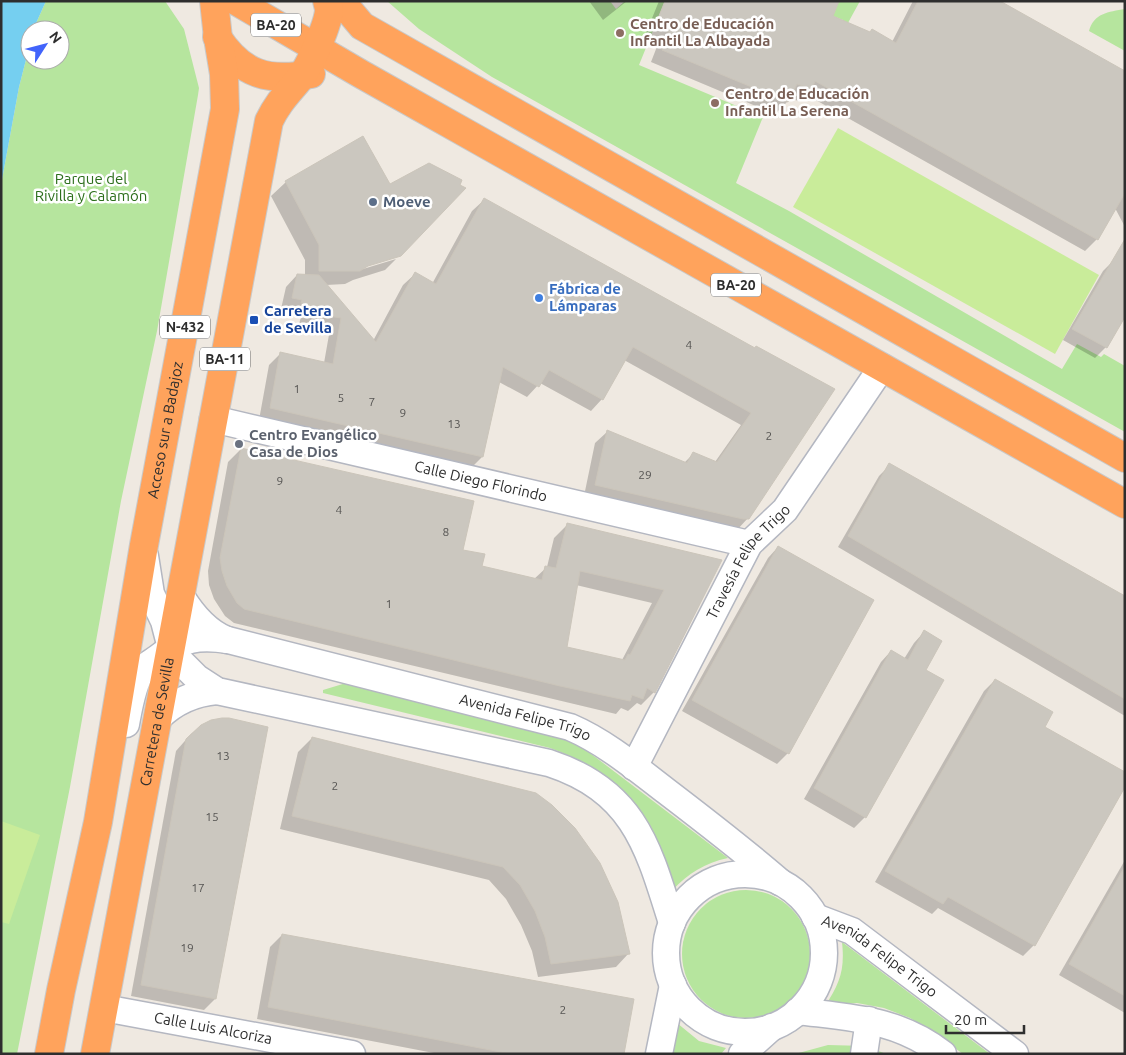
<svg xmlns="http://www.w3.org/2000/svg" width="1126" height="1055" font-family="Ubuntu,sans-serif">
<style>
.green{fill:#b6e59e}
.pitch{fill:#c9ec9a}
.water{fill:#75cff0}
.shadow{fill:#0003;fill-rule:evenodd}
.building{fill:#cbc7bf;stroke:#cbc5ba;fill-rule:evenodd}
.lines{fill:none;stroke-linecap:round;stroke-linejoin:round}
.minor-casing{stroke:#b4b7c1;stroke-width:29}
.highway-casing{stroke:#c9c9c9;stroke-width:30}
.minor{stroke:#fff;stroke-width:26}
.highway{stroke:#ffa35c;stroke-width:28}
.education-dot{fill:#8d6e63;stroke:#fff;stroke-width:2}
.service-dot{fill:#5c6f8a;stroke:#fff;stroke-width:2}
.shop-dot{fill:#3f7fe0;stroke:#fff;stroke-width:2}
.transit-dot{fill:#1a4fb4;stroke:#fff;stroke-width:2}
.worship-dot{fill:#6b7280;stroke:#fff;stroke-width:2}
.labels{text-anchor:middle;stroke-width:5;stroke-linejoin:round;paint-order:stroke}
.number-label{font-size:12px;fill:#555452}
.shield{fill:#fff;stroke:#6d6d6d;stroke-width:1}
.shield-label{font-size:14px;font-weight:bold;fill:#2e2e2e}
.education-label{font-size:15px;font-weight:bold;fill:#785e54;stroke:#fff;text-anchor:start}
.park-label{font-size:15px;fill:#2c6e1b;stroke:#fff}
.service-label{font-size:15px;font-weight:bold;fill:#4e5e75;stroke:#fff;text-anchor:start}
.shop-label{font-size:15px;font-weight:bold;fill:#366cbe;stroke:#fff;text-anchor:start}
.transit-label{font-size:15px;font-weight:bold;fill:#164399;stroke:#fff;text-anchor:start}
.street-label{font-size:15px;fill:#2e2e2e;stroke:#fff}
.worship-label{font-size:15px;font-weight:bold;fill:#5b616d;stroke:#fff;text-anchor:start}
</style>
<rect width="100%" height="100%" fill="#efe9e1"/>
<g class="green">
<polygon points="46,1 165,1 184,29 199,88 198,95 157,331 121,501 70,787 17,1054 1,1054 1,185 19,87 30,44 30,60 60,60 60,30 33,30"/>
<polygon points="387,1 610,1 616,9 625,1 665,1 639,65 763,117 736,183 789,211 1062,369 1077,344 1101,357 1104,354 1125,366 1125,432 492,77 419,29"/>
<polygon points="839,1 860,1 832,52 843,20 833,16"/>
<path d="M 1125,9 L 1125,51 L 1089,31 C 1094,13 1108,12 1125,9 Z"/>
<path d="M 346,683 L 569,740 L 586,750 L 728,858 C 705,863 688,873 672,891 C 667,872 662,853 655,835 C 637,794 591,762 550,748 L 323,693 L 323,690 Z"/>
<circle cx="746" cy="954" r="64"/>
<path d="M 842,942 L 990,1054 L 963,1054 L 937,1035 L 910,1018 L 884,1008 L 857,1003 L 825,1006 C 840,983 845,970 842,942 Z"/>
<polygon points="677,1023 699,1041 726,1048 721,1054 672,1054"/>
<polygon points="828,1045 866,1046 886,1054 795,1054"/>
</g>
<g class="pitch">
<polygon points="838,128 1099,275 1055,354 793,207"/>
<polygon points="1,821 40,835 9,924 1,922"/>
</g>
<polygon class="water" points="1,1 46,1 33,30 30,30 30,44 19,87 1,185"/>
<g class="shadow">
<polygon points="589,1 627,1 603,20"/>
<polygon points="659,1 838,1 831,16 892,42 913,1 997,1 1125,73 1125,227 1115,208 1097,239 1085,251 805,94 798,101 789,97 787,102 775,114 651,62 658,44 644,38"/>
<polygon points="286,182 363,269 396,259 385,270 353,280 345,284 326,285 373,341 403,285 415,274 432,284 472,211 484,200 754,349 748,518 737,530 584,496 595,443 607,432 684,463 693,454 715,462 741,425 624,360 602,399 591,411 540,383 527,397 499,382 482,457 471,468 259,420 269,365 280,354 324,363 330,329 299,324 301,317 290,315 291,311 281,309 286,287 297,275 305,276 305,260 271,196"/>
<polygon points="1114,260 1125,314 1106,347 1095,358 1063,340 1103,271"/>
<path d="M 241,449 L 462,551 L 480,567 L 533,580 L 547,567 L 554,538 L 567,525 L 720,561 L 654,692 L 641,705 L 637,703 L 628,711 L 621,708 L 616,714 L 234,623 L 225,616 L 214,599 L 209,585 L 208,571 L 228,462 ZM 576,585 L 652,603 L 622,660 L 566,648 Z"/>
<polygon points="890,465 1125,597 1125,716 838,547 879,476"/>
<polygon points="778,547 873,600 788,753 777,764 682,711 768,558"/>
<polygon points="924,632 924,670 865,817 854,828 804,799 881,662 891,651 904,659 914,643"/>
<polygon points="995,680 1043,727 1125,784 1034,945 1023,956 938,908 932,914 875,882 984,691"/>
<polygon points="206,723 215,999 204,1010 131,996 176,751 191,734"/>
<polygon points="312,738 605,875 629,953 616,967 538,977 532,951 521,925 506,899 489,880 280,829 298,752"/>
<polygon points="1125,860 1125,1013 1059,975"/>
<polygon points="282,935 623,1054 439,1054 257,1019 270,947"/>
</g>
<g class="building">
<polygon points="665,1 839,1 833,16 870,32 872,29 896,43 918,1 1000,1 1125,71 1125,193 1098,240 815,81 812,89 797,84 788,102 662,50 669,32 655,26"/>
<polygon points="363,136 390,184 429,163 462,180 460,185 466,188 401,256 368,266 360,271 319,271 319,245 285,181"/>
<polygon points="484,198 755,348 756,346 835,389 749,519 743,519 595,485 607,430 687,463 693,452 717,462 751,413 633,347 603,400 549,370 539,387 503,367 483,457 270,408 280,352 333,364 341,318 310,313 311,306 301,303 302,300 292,298 297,274 319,275 376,342 415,272 436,284"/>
<polygon points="1125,239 1125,317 1107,348 1072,329"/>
<path d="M 241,448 L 474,501 L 463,550 L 485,554 L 482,566 L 542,580 L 545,566 L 556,568 L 567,523 L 722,560 L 655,693 L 647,688 L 643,699 L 632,695 L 630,701 L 560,686 L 244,609 L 237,603 L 227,586 L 222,571 L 220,558 ZM 580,571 L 664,590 L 630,655 L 628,654 L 625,660 L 567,647 Z"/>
<polygon points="889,463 1125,596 1125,699 848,536"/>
<polygon points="778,546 874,600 789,754 692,700"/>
<polygon points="924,630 942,641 926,670 944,680 866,818 814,788 891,650 908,660"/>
<polygon points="995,679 1053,712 1045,727 1125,772 1125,787 1035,946 948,897 943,904 885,871"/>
<polygon points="222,718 229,718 268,727 216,999 141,985 186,739 201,725 211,720"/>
<polygon points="312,737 536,793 552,805 575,828 600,863 618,902 630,954 551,964 545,937 535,911 520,885 503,867 292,816"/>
<polygon points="1125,866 1125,996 1069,964"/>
<polygon points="282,934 634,999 624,1054 511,1054 268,1007"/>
</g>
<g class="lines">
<defs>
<g id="minor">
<path id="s1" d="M 213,419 L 749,544"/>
<path d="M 145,556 L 151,594 L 164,621 L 171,648 L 180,661 L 197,678 L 217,691 L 549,763 C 634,791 648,846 672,923"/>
<path d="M 181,596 C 192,614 207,632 227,640"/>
<path d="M 158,718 C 174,702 193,693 217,691"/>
<path id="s2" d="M 126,724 C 129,708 133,682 143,669 C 147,664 154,661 159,657 C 182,638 199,636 228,640 L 570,727 C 605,742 636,768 666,791 C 704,820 743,850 780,882"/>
<path id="s3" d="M 634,767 L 749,544 L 785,510 L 882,367"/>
<circle cx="745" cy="953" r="79"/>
<path id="s4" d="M 815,917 L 852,931 L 1015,1054"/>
<path id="s5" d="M 104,1008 L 352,1054"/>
<path d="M 798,1011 C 853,1018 898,1019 943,1054"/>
<polyline points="659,1054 673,985"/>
<polyline points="742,1054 772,1027"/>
<polyline points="864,1054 869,1020"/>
</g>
<g id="highway">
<polyline points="236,1 361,74 1125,504"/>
<polyline points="341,1 362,26 1125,458"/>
<path d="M 217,37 C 242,75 268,82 311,74"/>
<path id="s6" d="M 49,1054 L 61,990 L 98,822 L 144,545 L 225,109 L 224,74 L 218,38 L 214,1"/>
<path id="s7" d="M 95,1054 L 269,121 C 278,102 288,93 301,77 C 310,65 329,23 329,9 C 329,8 327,2 327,1"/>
</g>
</defs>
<use href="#minor" class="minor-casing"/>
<use href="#highway" class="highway-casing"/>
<use href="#minor" class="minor"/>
<use href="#highway" class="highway"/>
</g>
<g class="education-dot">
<circle cx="620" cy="33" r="5"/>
<circle cx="715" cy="103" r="5"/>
</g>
<circle class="service-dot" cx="373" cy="202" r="5"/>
<circle class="shop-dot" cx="539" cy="298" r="5"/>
<rect class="transit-dot" x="249" y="315" width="10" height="10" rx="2.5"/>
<circle class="worship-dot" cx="239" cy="444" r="5"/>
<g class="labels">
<g class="number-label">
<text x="689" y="349">4</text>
<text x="297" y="393">1</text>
<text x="341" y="402">5</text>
<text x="372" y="406">7</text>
<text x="403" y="417">9</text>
<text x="454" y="428">13</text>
<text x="769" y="440">2</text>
<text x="645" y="479">29</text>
<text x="280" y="485">9</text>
<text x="339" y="514">4</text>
<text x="446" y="536">8</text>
<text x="389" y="608">1</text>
<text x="223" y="760">13</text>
<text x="335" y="790">2</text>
<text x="212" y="821">15</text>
<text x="198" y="892">17</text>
<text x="187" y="952">19</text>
<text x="563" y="1014">2</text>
</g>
<g class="shield">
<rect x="251" y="13.5" width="50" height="23" rx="4"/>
<rect x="711" y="273.5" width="50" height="23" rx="4"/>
<rect x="160" y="315.5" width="50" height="23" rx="4"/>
<rect x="200" y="347.5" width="50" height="23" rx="4"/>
</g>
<g class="shield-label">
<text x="276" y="30">BA-20</text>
<text x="736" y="290">BA-20</text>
<text x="185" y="332">N-432</text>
<text x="225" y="364">BA-11</text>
</g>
<g class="education-label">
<text x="630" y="29">Centro de Educación<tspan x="630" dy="17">Infantil La Albayada</tspan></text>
<text x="725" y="99">Centro de Educación<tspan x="725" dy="17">Infantil La Serena</tspan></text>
</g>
<g class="park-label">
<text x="91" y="184">Parque del<tspan x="91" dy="17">Rivilla y Calamón</tspan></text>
</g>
<g class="service-label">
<text x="383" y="207">Moeve</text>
</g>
<g class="shop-label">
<text x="549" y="294">Fábrica de<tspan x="549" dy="17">Lámparas</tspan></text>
</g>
<g class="transit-label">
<text x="264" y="316">Carretera<tspan x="264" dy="17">de Sevilla</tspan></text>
</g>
<g class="street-label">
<text dy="5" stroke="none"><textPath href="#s6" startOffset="635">Acceso sur a Badajoz</textPath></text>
<text dy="5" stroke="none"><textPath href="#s1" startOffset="275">Calle Diego Florindo</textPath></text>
<text dy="5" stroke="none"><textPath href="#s3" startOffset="236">Travesía Felipe Trigo</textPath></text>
<text dy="5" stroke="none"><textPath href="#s2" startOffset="459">Avenida Felipe Trigo</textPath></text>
<text dy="5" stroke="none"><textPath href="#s7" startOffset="338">Carretera de Sevilla</textPath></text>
<text dy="5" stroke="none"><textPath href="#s4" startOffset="76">Avenida Felipe Trigo</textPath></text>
<text dy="5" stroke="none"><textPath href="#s5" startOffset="111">Calle Luis Alcoriza</textPath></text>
</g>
<g class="worship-label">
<text x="249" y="440">Centro Evangélico<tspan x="249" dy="17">Casa de Dios</tspan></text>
</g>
</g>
<rect width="1126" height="1055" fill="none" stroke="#2e2e2e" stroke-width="5"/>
<g transform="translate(45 45) rotate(54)"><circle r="24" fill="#ffffff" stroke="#ababab"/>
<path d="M0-4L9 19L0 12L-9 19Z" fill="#4264fb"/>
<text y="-8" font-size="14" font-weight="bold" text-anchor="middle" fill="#2e2e2e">N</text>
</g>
<path d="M946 1025v8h78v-8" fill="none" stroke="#2e2e2e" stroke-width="2.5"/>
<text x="954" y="1025" font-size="15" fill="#2e2e2e" stroke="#ffffff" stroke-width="4" paint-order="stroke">20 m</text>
</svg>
